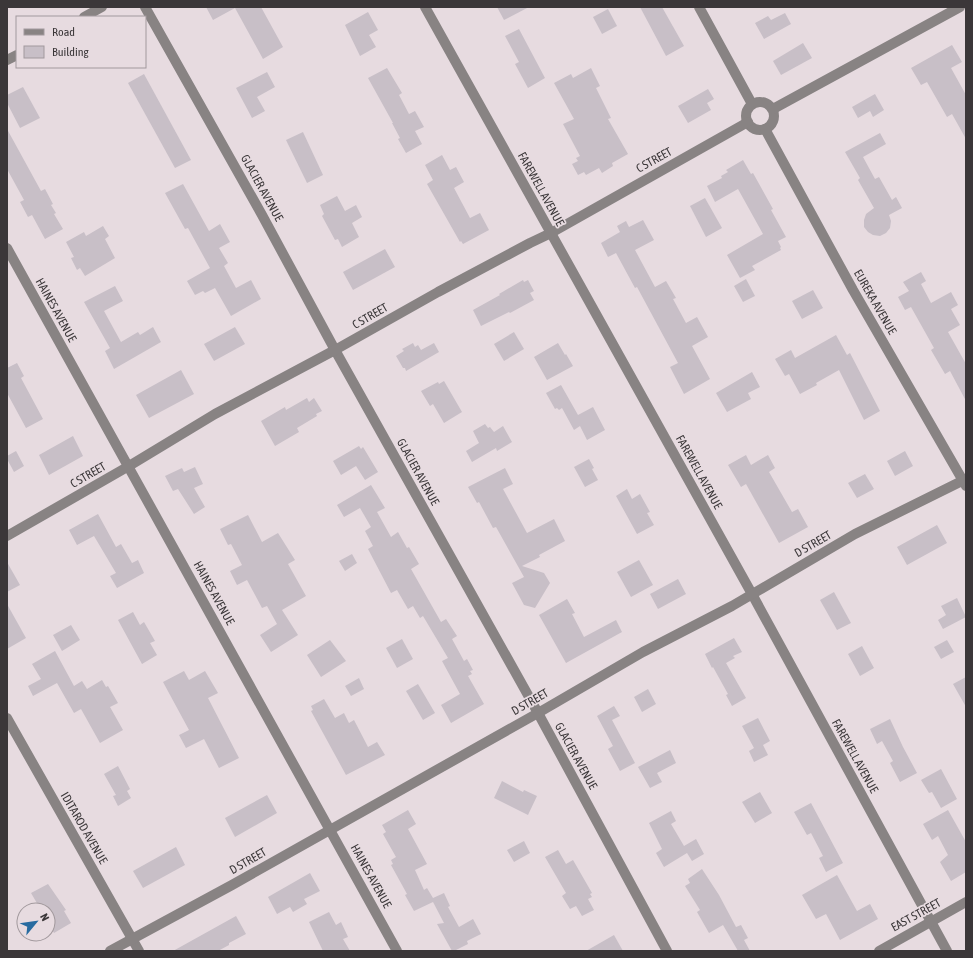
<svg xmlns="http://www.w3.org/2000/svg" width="973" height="958" font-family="'Asap Condensed',sans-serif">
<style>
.building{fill:#c8bfc7}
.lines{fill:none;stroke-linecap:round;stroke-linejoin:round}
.minor{stroke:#888383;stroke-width:10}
.labels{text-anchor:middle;stroke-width:3.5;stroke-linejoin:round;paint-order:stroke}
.street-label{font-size:12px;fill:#3b3739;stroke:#e7dbe0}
</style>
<rect width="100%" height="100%" fill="#e7dbe0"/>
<g class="building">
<polygon points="206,7 261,7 283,47 263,59 235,8 213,20"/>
<polygon points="497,7 529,7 504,20"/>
<polygon points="640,7 662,7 684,46 666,56"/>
<polygon points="608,9 617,26 602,34 593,17"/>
<polygon points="368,12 378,30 369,35 376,47 360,56 345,25"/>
<polygon points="785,13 791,24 764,39 755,23 768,16 771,20"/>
<polygon points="519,29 545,78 528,88 515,64 519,62 505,36"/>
<polygon points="803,43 812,58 781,75 773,61"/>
<polygon points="952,45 962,62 951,68 966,95 966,139 952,114 947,117 927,82 921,85 911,68"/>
<polygon points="387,68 402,93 399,95 409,114 415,111 424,127 415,131 422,144 406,153 398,139 400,138 392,123 393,123 368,78"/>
<polygon points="591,68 600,86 596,88 611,118 608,119 628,154 612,163 613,166 602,173 599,168 586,175 584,172 578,175 572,164 578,161 576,158 580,156 563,124 574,119 554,83 571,74 573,78"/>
<polygon points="267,72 275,87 257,97 265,111 252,118 236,88"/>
<polygon points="144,74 191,160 175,168 128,83"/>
<polygon points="23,87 40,118 20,128 7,103 7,95"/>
<polygon points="708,89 714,99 707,103 711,110 688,123 678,106"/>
<polygon points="875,94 884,110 873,117 870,111 858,118 852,107"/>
<polygon points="7,129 41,191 45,189 53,204 51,205 56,213 54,214 63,229 45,239 32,215 28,217 20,202 24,200 7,169"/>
<polygon points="303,132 323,175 307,183 286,140"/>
<polygon points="880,133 886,144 863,157 875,179 879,177 892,200 896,197 902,208 889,215 891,221 890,228 886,233 880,236 873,235 868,232 864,227 864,220 866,214 874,208 858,180 860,178 845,152"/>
<polygon points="442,155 450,170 456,167 464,182 454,188 470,218 480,213 489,230 463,244 461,241 460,242 427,184 433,180 425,165"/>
<polygon points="743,160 751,174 753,173 773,209 771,210 786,237 778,241 781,247 780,248 781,250 752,266 755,270 740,278 727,255 763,234 738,189 715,202 707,186 722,178 721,176 728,172 726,170"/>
<polygon points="183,184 209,231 220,224 230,242 219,248 228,263 224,266 236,288 251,280 261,299 231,316 215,288 205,293 203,291 195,295 187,281 210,268 188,228 185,229 165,193"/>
<polygon points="337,196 345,211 356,205 362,217 352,223 359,237 342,247 338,239 335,240 322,216 324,214 320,205"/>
<polygon points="705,198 722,228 706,237 690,206"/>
<polygon points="643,220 654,240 635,250 655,287 666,281 676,298 673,299 686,323 697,317 708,337 692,346 710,379 684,394 670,367 678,363 637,287 635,288 616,253 608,257 601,243 620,232 617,226 626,221 629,227"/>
<polygon points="103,226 109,236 105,239 115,258 85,276 80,268 77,270 71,258 74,257 66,242 84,232 86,236"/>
<polygon points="385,249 395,267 353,290 343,272"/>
<polygon points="921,272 926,281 921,284 931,303 951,292 958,305 951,309 960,325 948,332 966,364 966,401 950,371 945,374 931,350 934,348 911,307 905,310 898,297 909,291 903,282"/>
<polygon points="746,279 755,296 743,302 734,286"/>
<polygon points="523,280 524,282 528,280 534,291 530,293 534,300 510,313 509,312 481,326 473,310 500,295 499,294"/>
<polygon points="115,286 123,301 104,311 121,342 138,332 140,335 153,327 161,342 114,369 105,351 110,348 84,302"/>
<polygon points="813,290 823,308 802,319 792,301"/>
<polygon points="235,327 245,344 214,361 204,344"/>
<polygon points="514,332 524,349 504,361 494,344"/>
<polygon points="836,335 847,355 850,353 880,411 864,420 839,370 816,383 817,385 800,394 789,374 785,376 775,359 791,350 795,358"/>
<polygon points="413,343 415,347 418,345 421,350 434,343 439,352 406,371 405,368 403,368 396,356 404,351 402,349"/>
<polygon points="558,343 565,355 566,354 573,366 547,380 534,357"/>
<polygon points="17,363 24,376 21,378 43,419 26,428 7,393 7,368"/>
<polygon points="181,370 194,394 149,418 136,395"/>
<polygon points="752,372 760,387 748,393 751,399 727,412 716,393"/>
<polygon points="444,381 462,412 444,423 433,404 430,406 421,391 438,382 439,384"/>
<polygon points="561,385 578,415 593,407 605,430 587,440 580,426 574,430 562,408 559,410 557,408 555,409 546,393"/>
<polygon points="307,398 309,402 314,398 322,411 316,414 317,416 297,428 299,432 275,446 261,421 285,407 286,410"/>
<polygon points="485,424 488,428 490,427 494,432 503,426 512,442 497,451 496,448 472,462 466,451 479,443 473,431"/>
<polygon points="73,436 83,456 49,475 39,455"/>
<polygon points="359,446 361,449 363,447 378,472 365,480 356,466 341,475 333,461"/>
<polygon points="16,451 24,466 14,472 7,459 7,456"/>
<polygon points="905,451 913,466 895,476 887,461"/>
<polygon points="746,455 751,465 768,455 775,468 769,472 792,512 798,509 808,527 779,543 746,484 741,487 728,465"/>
<polygon points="589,459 594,468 592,469 598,480 585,487 574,467"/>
<polygon points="195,467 203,484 194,488 205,507 194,514 178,489 173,491 165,476 182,468 184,472"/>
<polygon points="505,468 513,484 503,489 527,533 554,519 565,541 539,555 540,557 522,566 544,573 550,583 535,608 524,605 512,583 524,577 496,527 493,528 479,502 477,503 468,487"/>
<polygon points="865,474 874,489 857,498 848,483"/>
<polygon points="371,485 385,508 377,512 391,537 398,532 407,548 409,547 419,564 411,569 441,622 446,619 457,636 452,639 464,661 467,659 473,670 470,671 472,674 468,676 484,704 451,723 441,705 460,694 442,661 448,658 423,616 420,618 413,606 408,609 397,590 391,593 368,549 373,546 365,531 371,527 360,508 344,517 337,505"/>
<polygon points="627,489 632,499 640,494 650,512 647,513 654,525 637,534 616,496"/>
<polygon points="98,514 116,547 121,544 132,563 138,560 144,573 117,588 110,576 116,573 94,536 77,545 69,530"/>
<polygon points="248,515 262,542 278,533 295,560 288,564 306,596 282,610 298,635 271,652 260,635 277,624 267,606 262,608 247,580 237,585 230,571 242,565 231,544 228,545 220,529"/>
<polygon points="937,525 947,543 907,565 897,547"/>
<polygon points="352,554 357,563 345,571 339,561"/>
<polygon points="639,560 653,585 631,597 617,572"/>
<polygon points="7,562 20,585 7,592"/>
<polygon points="678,579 686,594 658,609 650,594"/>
<polygon points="834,592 851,623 837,630 820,600"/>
<polygon points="957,598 966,617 943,629 938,620 946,615 941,606"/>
<polygon points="567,599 575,613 572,614 584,637 616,620 622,632 566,663 539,615"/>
<polygon points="7,604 26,638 7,649"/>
<polygon points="133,612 140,625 144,622 155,641 150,643 157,655 142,664 118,620"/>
<polygon points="71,625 80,640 62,651 53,635"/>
<polygon points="734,638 742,652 733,656 735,658 726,663 746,698 732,706 726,695 728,694 713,667 712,668 705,654"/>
<polygon points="402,639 413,659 397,668 386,648"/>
<polygon points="330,640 346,661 321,677 307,655"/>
<polygon points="947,640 954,652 941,659 934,647"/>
<polygon points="862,646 874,668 860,676 848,654"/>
<polygon points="55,651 74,686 82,681 87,689 102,680 106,687 108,686 118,703 110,707 123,730 100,743 81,709 74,713 57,683 33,696 28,686 41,679 32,664"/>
<polygon points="184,671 189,680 205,671 218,693 208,698 239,758 219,768 204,739 186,748 179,735 189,730 163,682"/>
<polygon points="966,677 966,707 953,684"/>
<polygon points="359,678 364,689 351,696 345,686"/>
<polygon points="418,684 435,713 423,720 406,691"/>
<polygon points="648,689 656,704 642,712 634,697"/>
<polygon points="324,699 335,718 344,713 349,723 354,720 368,747 377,742 385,755 346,775 311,711 313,710 311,706"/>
<polygon points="614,706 620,716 612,720 635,763 620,771 608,749 613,746 597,716"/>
<polygon points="758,718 770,741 763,745 768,755 754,762 749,751 754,748 742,726"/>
<polygon points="890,719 903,747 917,773 900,782 890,763 893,761 882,741 877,744 870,729"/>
<polygon points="670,750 676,763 657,773 662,782 650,788 638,767"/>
<polygon points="118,766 130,789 127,791 131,798 118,806 113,796 116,795 104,774"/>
<polygon points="941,769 957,799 941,808 932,792 929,793 921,780"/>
<polygon points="502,781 523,792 524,790 537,796 528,815 494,798"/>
<polygon points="760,792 772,813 755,823 742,802"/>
<polygon points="267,795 277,813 235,837 225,818"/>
<polygon points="811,803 843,863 826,872 819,858 823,856 811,833 807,835 794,812"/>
<polygon points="408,810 416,824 408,829 427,864 415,870 424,890 427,888 433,898 444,893 450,906 448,907 459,927 473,919 481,934 467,941 468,944 454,951 452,951 437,924 444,923 433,902 414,911 405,895 407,894 391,865 393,864 391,860 396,857 383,834 386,832 382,825"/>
<polygon points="948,810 966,842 966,872 951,881 940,862 948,855 938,836 932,840 923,824"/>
<polygon points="671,811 676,821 671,824 684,846 696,839 704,854 692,861 687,853 664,867 656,853 662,849 649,823"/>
<polygon points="524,841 530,853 514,862 507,850"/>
<polygon points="176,847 185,865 143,888 133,871"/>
<polygon points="558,850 566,864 573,860 592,893 590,894 592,897 588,899 594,910 582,916 576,906 570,909 562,896 566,893 545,857"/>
<polygon points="702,869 719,895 736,927 741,925 748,938 744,940 750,951 738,951 723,925 709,933 697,912 700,910 685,886 690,883 688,879"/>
<polygon points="310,873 320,891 304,899 307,904 293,912 290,907 277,914 268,897"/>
<polygon points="837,875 857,911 870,904 878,919 840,940 826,914 816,919 802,895"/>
<polygon points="48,884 66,910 64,911 71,923 54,933 48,923 48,910 41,910 31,893"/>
<polygon points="329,912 336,925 341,922 348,937 343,939 350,951 323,951 309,922"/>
<polygon points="236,916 246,934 229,943 229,945 218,951 173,951"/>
<polygon points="614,935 623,951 586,951"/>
</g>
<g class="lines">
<g class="minor">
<polyline points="145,7 262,215 335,350 538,713 667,951"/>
<polyline points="425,7 752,594 947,951"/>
<polyline points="699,7 752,104"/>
<polyline points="84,17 102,7"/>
<polyline points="7,60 17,55"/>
<circle cx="760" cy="116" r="14"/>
<polyline points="773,109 960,7"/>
<polyline points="765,129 853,290 966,486"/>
<polyline points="7,248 397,951"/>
<polyline points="7,536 129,466 215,414 335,350 438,292 530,243 551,233 748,122"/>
<polyline points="7,718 139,951"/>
<polyline points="110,951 232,885 538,713 643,652 732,606 855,534 966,479"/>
<polyline points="879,951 966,902"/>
</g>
</g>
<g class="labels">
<g class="street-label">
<text transform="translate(654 160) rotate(-29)" y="4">C STREET</text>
<text transform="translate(262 188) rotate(61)" y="4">GLACIER AVENUE</text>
<text transform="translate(541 189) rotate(61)" y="4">FAREWELL AVENUE</text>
<text transform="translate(875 302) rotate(60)" y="4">EUREKA AVENUE</text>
<text transform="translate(56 310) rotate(61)" y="4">HAINES AVENUE</text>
<text transform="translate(370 316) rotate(-30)" y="4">C STREET</text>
<text transform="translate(418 472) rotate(61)" y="4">GLACIER AVENUE</text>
<text transform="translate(699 472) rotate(61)" y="4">FAREWELL AVENUE</text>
<text transform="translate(88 475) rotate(-30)" y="4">C STREET</text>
<text transform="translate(813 544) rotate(-30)" y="4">D STREET</text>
<text transform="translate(214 593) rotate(61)" y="4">HAINES AVENUE</text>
<text transform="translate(530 702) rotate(-30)" y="4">D STREET</text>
<text transform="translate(576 756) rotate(61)" y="4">GLACIER AVENUE</text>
<text transform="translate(855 756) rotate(61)" y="4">FAREWELL AVENUE</text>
<text transform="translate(84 828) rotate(60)" y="4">IDITAROD AVENUE</text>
<text transform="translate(248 861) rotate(-30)" y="4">D STREET</text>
<text transform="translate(371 876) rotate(61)" y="4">HAINES AVENUE</text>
<text transform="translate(916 915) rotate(-29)" y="4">EAST STREET</text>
</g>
</g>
<rect width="973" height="958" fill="none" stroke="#3b3739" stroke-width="16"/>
<rect x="16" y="16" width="130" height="52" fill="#e7dbe0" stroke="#a2999d"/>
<rect x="24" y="29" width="20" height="6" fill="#888383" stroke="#a2999d"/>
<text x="52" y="36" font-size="12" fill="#3b3739">Road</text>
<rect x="24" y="46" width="20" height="12" fill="#c8bfc7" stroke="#a2999d"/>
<text x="52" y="56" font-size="12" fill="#3b3739">Building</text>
<g transform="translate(36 922) rotate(61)"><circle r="19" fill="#e7dbe0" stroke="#a2999d"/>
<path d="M0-3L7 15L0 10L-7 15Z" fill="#276ba0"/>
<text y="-6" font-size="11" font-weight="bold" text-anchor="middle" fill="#3b3739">N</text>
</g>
</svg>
